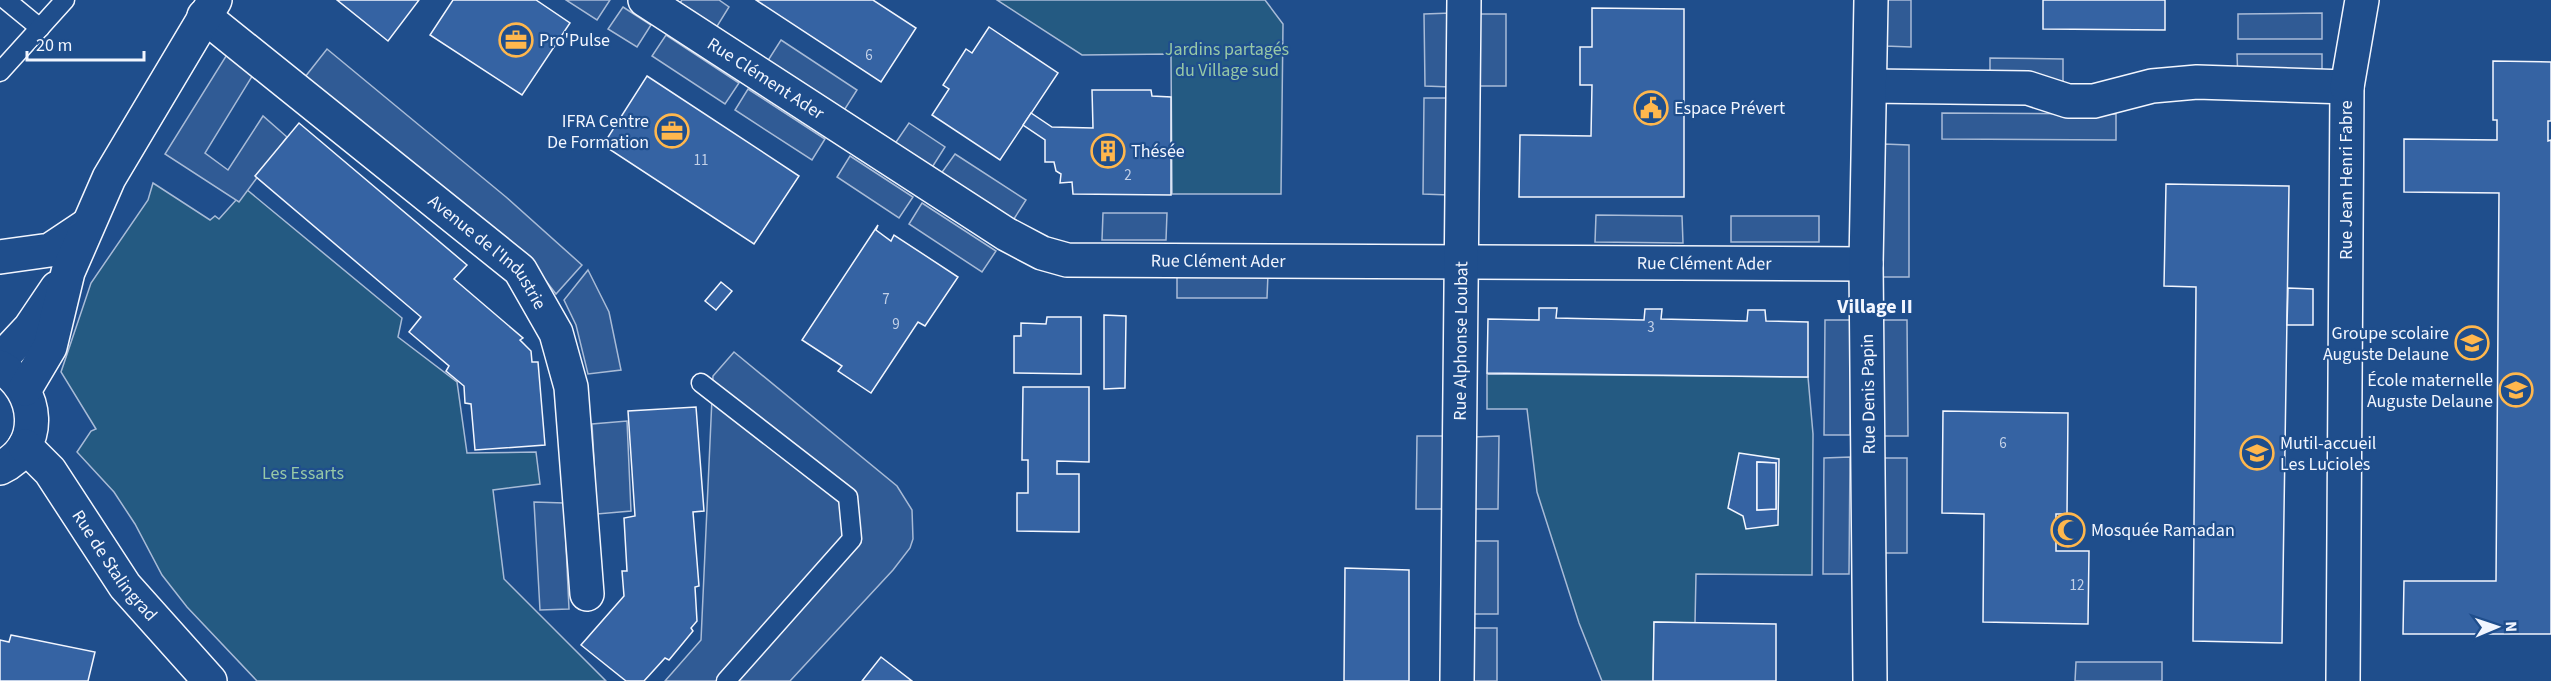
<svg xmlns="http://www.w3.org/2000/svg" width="2551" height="681" font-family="'Source Sans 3',sans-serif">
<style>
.green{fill:#245a82;stroke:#a8bbd7;stroke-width:1.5}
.parking{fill:#305b95;stroke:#a8bbd7;stroke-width:1.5}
.building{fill:#3563a3;stroke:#f2f6ff;stroke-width:1.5;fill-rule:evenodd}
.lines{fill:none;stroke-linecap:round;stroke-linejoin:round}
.service-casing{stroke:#f2f6ff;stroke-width:21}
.minor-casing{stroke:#f2f6ff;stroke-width:36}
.tertiary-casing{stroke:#f2f6ff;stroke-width:36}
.service{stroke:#1f4e8c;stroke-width:18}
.minor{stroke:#1f4e8c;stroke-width:33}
.tertiary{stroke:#1f4e8c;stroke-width:33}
.labels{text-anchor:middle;stroke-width:4.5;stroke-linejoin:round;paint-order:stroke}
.number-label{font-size:15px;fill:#c3d1e8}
.poi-label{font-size:18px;fill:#f2f6ff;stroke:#1f4e8c;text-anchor:start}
.park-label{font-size:18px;fill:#97c8a6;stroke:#1f4e8c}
.street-label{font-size:18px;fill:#f2f6ff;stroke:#1f4e8c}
.neighbourhood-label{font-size:20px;font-weight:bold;fill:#f2f6ff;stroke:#1f4e8c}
</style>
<rect width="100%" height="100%" fill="#1f4e8c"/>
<g class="green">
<polygon points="997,0 1265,0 1283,24 1281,194 1172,194 1171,54 1082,55"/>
<polygon points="153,183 210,220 215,216 219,219 246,189 402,318 398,337 457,382 467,453 536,452 540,484 493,490 504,579 606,681 257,681 187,607 162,575 135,524 114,492 77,452 91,431 96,429 61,372 91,283 148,200"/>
<polygon points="1487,374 1808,377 1813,434 1812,575 1696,574 1695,623 1654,622 1653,681 1602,681 1579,623 1537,492 1527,409 1487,409"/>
</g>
<g class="parking">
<polygon points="566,0 610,0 597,20"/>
<polygon points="682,0 719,0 729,7 716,28 679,4"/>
<polygon points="1885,0 1911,0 1911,47 1885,46"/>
<polygon points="623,7 651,25 637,47 608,29"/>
<polygon points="1451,13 1451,87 1425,86 1424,14"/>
<polygon points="2322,13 2322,39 2238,39 2238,14"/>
<rect x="1480" y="14" width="26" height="72"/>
<polygon points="241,32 267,52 205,153 228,170 263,116 287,137 239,202 165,154"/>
<polygon points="666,35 739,83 725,104 652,56"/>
<polygon points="781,40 857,90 843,112 767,62"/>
<polygon points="327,49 506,197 582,265 556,294 546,281 305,77"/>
<polygon points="2237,54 2322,54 2322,80 2238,80"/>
<polygon points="1990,58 2063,59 2063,85 1990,84"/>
<polygon points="748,89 825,139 812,160 735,110"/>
<polygon points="1424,98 1450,98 1449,195 1423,194"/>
<polygon points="1942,113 2116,114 2116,140 1942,139"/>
<polygon points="909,123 945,147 931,169 894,145"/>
<polygon points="1884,144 1909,145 1909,277 1883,277"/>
<polygon points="955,154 1026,200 1012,222 940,175"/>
<polygon points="850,156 913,197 899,218 837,177"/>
<polygon points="922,203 996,251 982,272 909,224"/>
<polygon points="1103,213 1167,213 1166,240 1102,240"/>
<polygon points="1596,215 1682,216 1683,243 1595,242"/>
<rect x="1731" y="216" width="88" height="26"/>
<polygon points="588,270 609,312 621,370 588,374 576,325 564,300"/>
<polygon points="1177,273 1268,274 1267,298 1177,298"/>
<polygon points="1825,320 1851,320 1850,435 1824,435"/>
<polygon points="1883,320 1907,320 1908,436 1882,436"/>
<polygon points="734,352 897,486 912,510 913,539 910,548 893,570 790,681 665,681 701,640 713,376"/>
<polygon points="627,421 631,511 597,514 592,424"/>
<polygon points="1417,436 1443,436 1443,509 1416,509"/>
<polygon points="1499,436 1498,509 1472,509 1473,437"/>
<polygon points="1850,457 1849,574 1823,574 1824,458"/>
<rect x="1882" y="458" width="25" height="95"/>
<polygon points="534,502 564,503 569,609 540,610"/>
<rect x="1472" y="541" width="26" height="73"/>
<polygon points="1472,628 1497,628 1497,681 1470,681"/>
<polygon points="2076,662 2162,662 2162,681 2075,681"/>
</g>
<g class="building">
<polygon points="337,0 419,0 388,41"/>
<polygon points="453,0 536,0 570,23 522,95 430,35"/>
<polygon points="756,0 873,0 916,28 881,82"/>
<polygon points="2043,0 2165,0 2165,30 2043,29"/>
<polygon points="1592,8 1684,9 1684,197 1519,197 1520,135 1591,136 1592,85 1580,85 1580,47 1592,47"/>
<polygon points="989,27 1058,73 1000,160 932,115 949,89 943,85 966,49 972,53"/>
<polygon points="2493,61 2551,62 2551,121 2548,121 2548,141 2551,140 2551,634 2403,634 2404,581 2496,581 2499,193 2404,192 2404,139 2497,140 2497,120 2493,120"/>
<polygon points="647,76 799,176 754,244 603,145"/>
<polygon points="1092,90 1151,90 1152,96 1171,97 1171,195 1073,194 1072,182 1060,183 1061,174 1056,171 1054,162 1045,162 1045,140 1023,125 1031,113 1052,127 1093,128"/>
<polygon points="299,123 467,265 454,279 523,338 520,340 531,351 532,362 538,362 545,445 475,450 471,404 465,403 464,386 446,371 449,366 409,332 421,317 255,176"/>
<polygon points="2166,184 2289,186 2282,643 2193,641 2196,287 2164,286"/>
<polygon points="878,225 876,230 891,241 894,235 958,277 925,326 918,322 871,393 838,371 842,366 802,340"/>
<polygon points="721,282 732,291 716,310 705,301"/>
<polygon points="2288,288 2313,289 2313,325 2287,325"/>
<polygon points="1539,308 1557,308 1556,318 1644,320 1645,309 1662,309 1661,319 1747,321 1748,310 1765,310 1766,321 1808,322 1808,377 1487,373 1488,319 1539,320"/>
<polygon points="1104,315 1126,316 1125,388 1104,389"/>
<polygon points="1047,317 1081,317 1081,374 1014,373 1014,336 1021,336 1021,323 1046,324"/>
<polygon points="1023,387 1089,387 1089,462 1057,461 1057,474 1079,474 1079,532 1017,531 1017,493 1028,493 1028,460 1022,460"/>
<polygon points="696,407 704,511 693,512 699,586 695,587 697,621 691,628 693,631 669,660 665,658 644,681 626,681 581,645 624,596 622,571 627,571 624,518 635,516 628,411"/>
<polygon points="1943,411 2068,413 2067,514 2056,514 2056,551 2089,551 2088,624 1983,622 1984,514 1942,513"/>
<path d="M 1739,453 L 1779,459 L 1778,525 L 1746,529 L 1743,516 L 1728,508 ZM 1757,462 L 1776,463 L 1776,509 L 1757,510 Z"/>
<polygon points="1757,462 1776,463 1776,509 1757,510"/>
<polygon points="1345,568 1409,570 1409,681 1344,681"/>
<polygon points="1654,622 1776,624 1776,681 1653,681"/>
<polygon points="11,635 95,652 88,681 0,681 0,640 9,642"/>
<polygon points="881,657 912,681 862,681"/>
</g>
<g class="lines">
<defs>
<g id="service">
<polyline points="6,0 40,28"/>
<polyline points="0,72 65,0"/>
<polyline points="701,383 848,497 852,539 726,681"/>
</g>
<g id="minor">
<path id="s1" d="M 645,0 L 1006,234 L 1042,253 L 1067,260 L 1866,264"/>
<path id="s2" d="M 204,16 L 520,270 L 556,333 L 571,387 L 587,594"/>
<polyline points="1870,86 2028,88 2068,101 2094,101 2152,86 2197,82 2347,87 2343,681"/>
<polyline points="2347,87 2362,0"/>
<polyline points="0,257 50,250 86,226"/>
<path id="s3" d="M 1457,681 L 1464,0"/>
<polyline points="1870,681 1866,264 1871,0"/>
</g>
<g id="tertiary">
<polyline points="0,360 30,328 57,288"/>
<path d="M 0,367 C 39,390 45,447 0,468"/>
<polyline points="25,389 50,347 68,272 109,178 215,0"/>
<path id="s4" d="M 25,446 L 50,471 L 125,586 L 210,681"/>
</g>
</defs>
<use href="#service" class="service-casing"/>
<use href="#minor" class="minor-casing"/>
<use href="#tertiary" class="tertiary-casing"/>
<use href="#service" class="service"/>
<use href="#minor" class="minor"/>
<use href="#tertiary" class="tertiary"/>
</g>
<defs>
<symbol id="office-ring" viewBox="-11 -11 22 22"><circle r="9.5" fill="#1f4e8c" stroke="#ffb74d" stroke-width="1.5"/><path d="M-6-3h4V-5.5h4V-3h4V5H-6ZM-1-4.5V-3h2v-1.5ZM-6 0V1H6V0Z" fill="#ffb74d"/></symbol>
<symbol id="civic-ring" viewBox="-11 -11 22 22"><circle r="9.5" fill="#1f4e8c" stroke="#ffb74d" stroke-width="1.5"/><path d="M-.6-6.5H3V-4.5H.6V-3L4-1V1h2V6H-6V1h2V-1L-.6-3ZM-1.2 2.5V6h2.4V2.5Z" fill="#ffb74d"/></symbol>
<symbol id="building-ring" viewBox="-11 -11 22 22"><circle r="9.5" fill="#1f4e8c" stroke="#ffb74d" stroke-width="1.5"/><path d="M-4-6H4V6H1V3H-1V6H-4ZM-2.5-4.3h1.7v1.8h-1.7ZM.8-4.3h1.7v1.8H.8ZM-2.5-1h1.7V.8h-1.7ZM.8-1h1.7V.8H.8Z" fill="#ffb74d"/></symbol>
<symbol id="school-ring" viewBox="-11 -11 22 22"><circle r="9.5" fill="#1f4e8c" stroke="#ffb74d" stroke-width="1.5"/><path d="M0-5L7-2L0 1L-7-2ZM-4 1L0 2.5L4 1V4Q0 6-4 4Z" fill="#ffb74d"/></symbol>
<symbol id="mosque-ring" viewBox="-11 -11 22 22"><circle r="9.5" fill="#1f4e8c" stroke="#ffb74d" stroke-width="1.5"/><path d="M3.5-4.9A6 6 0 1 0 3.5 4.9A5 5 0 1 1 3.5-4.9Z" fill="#ffb74d"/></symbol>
</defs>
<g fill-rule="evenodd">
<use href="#office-ring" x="497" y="21" width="38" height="38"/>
<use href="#civic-ring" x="1632" y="89" width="38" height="38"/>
<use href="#office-ring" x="653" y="112" width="38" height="38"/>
<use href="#building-ring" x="1089" y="132" width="38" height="38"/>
<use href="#school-ring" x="2453" y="324" width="38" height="38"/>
<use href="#school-ring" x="2497" y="371" width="38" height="38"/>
<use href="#school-ring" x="2238" y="434" width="38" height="38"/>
<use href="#mosque-ring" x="2049" y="511" width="38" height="38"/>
</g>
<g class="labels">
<g class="number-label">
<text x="869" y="60">6</text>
<text x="701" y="165">11</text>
<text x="1128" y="180">2</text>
<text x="886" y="304">7</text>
<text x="896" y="329">9</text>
<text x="1651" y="332">3</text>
<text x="2003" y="448">6</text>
<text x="2077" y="590">12</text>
</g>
<g class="poi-label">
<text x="539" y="46">Pro'Pulse</text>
<text x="1674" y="114">Espace Prévert</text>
<text x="649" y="127" text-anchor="end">IFRA Centre<tspan x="649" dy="21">De Formation</tspan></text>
<text x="1131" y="157">Thésée</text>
<text x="2449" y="339" text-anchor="end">Groupe scolaire<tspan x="2449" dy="21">Auguste Delaune</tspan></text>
<text x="2493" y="386" text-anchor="end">École maternelle<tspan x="2493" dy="21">Auguste Delaune</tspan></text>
<text x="2280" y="449">Mutil-accueil<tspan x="2280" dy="21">Les Lucioles</tspan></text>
<text x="2091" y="536">Mosquée Ramadan</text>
</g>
<g class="park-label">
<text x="1227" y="55">Jardins partagés<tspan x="1227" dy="21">du Village sud</tspan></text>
<text x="303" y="479">Les Essarts</text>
</g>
<g class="street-label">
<text dy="6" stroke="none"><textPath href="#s1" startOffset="144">Rue Clément Ader</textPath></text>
<text transform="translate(2346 180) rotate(-90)" y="6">Rue Jean Henri Fabre</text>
<text dy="6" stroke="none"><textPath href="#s2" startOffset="370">Avenue de l'Industrie</textPath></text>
<text dy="6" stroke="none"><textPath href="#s1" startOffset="648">Rue Clément Ader</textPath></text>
<text dy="6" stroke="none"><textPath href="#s1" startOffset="1134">Rue Clément Ader</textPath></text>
<text dy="6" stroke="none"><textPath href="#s3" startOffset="340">Rue Alphonse Loubat</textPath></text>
<text transform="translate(1868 394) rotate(-91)" y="6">Rue Denis Papin</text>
<text dy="6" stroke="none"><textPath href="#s4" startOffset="150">Rue de Stalingrad</textPath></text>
</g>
<g class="neighbourhood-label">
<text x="1875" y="313">Village II</text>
</g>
</g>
<g transform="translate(2497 627) rotate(88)" stroke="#1f4e8c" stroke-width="4.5" paint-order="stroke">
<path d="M0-4.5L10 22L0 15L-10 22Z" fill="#f2f6ff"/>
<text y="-9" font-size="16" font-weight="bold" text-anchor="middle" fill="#f2f6ff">N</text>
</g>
<path d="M27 51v9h117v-9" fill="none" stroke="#f2f6ff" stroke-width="3"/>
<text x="36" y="51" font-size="18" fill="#f2f6ff" stroke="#1f4e8c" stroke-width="4.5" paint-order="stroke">20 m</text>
</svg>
